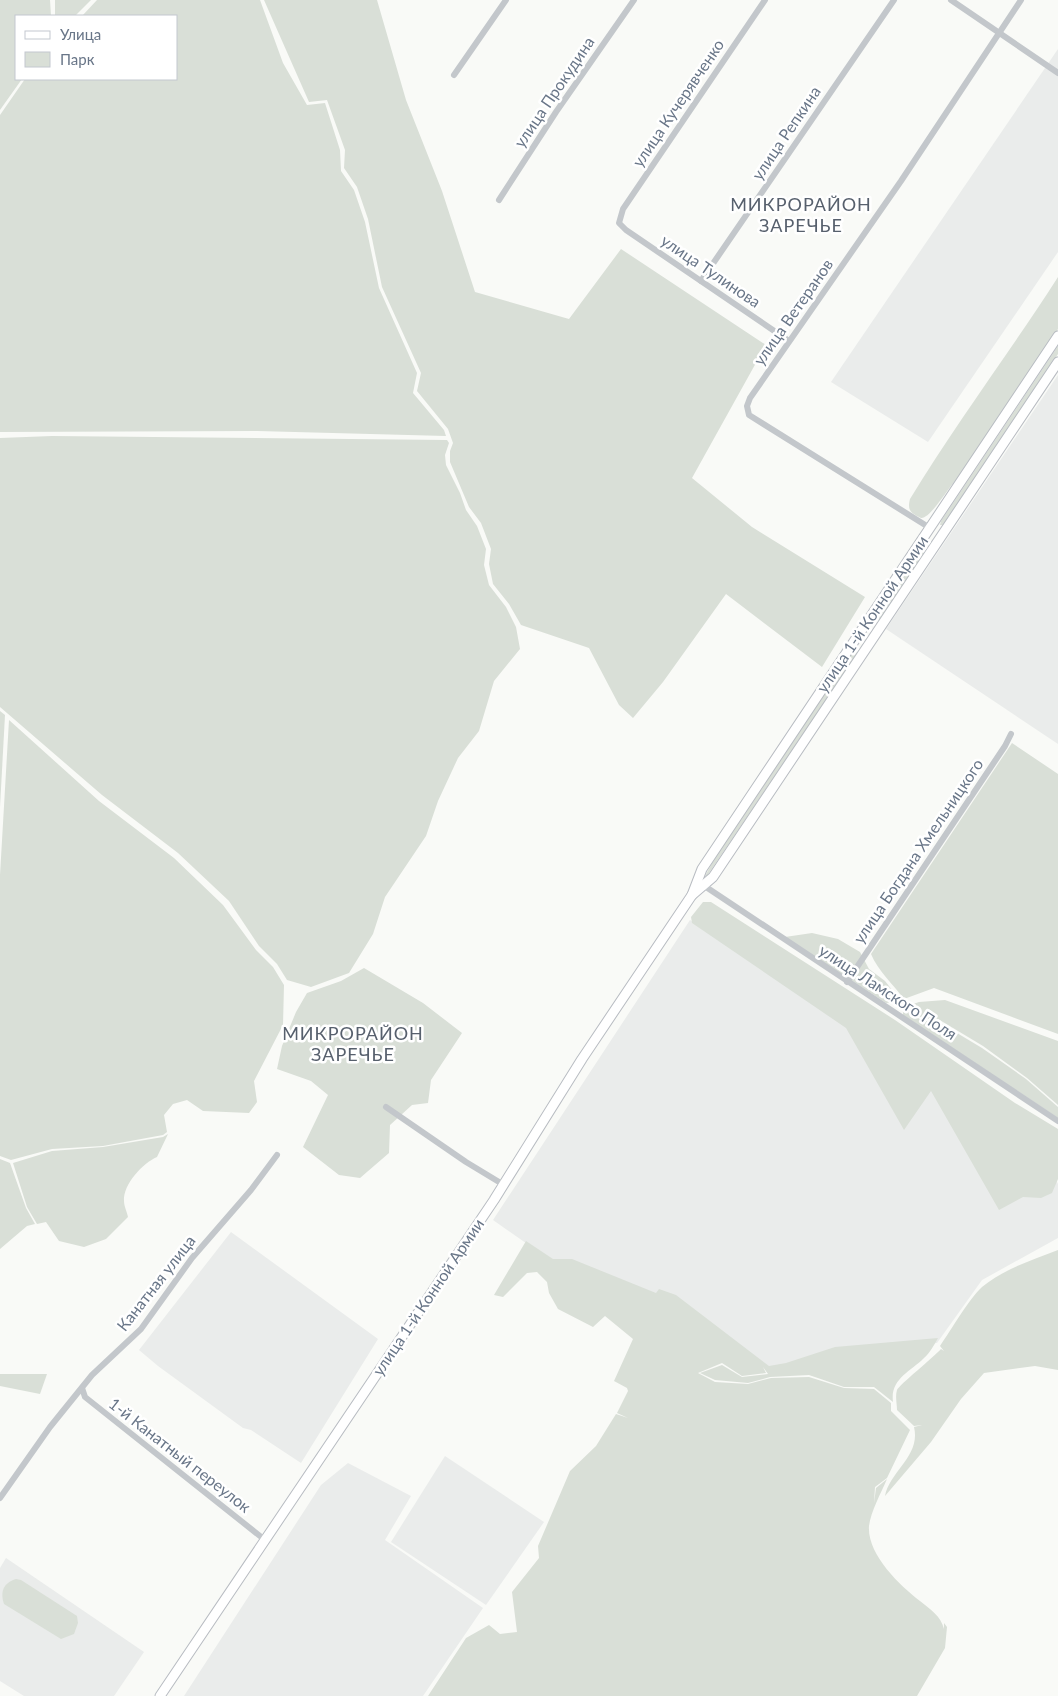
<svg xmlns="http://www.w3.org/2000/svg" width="1058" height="1696" font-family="Lato,sans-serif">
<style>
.built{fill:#eaeceb}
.green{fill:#d9dfd7}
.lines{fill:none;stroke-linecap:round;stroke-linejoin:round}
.secondary-casing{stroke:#b8bcc2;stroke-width:11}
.minor{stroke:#c3c7cb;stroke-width:6}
.secondary{stroke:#fff;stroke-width:9}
.labels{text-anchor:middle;stroke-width:5;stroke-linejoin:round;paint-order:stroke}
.street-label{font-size:16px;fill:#697688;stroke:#fff}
.neighbourhood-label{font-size:18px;letter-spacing:1px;fill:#57606d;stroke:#fff}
</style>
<rect width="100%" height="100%" fill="#f9faf7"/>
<g class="built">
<polygon points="1058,49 1058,252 928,442 831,382"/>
<polygon points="1058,375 1058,744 886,629"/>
<polygon points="690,920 852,1029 1056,1180 1058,1184 1058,1238 982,1280 937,1343 847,1351 768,1369 671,1299 550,1260 493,1220"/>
<polygon points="231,1232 378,1339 301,1463 251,1430 243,1428 158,1366 139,1350"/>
<polygon points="445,1456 544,1522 486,1605 391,1542"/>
<polygon points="348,1463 411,1496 385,1540 483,1608 423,1696 184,1696 321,1485"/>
<polygon points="6,1558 144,1652 114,1696 24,1696 0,1681 0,1568"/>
</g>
<g class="green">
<polygon points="0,0 50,0 51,16 16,16 16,79 22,79 0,110"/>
<polygon points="55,0 91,0 75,16 55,16"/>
<polygon points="97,0 260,0 283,63 307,105 325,103 340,150 341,171 354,190 365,222 379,288 417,373 413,393 444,430 446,436 257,431 0,432 0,115 25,79 176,79 176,16 82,16"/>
<polygon points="264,0 377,0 406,100 442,191 475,292 569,319 621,249 766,345 692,478 752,527 865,597 822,667 726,594 663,682 633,718 619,705 589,648 521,625 509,604 493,584 489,564 491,549 481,523 469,507 450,462 450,451 453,443 448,429 417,391 421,373 382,287 368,219 357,187 344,168 345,150 327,100 309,102"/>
<path d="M 1058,277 L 1058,329 L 956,480 C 948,488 930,519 921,518 C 911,513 907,511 910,499 C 956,423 1010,352 1058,277 Z"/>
<polygon points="1058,346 1058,354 943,525 940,525 941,521"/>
<polygon points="52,436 447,440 449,443 445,455 446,465 460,493 466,510 477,526 486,549 484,565 489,585 506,607 516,627 520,649 494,681 479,731 458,758 438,801 426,836 385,897 373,934 349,973 311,987 287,980 277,964 259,946 229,901 178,853 102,795 0,707 0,438"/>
<polygon points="923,549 925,550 924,554 880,620 875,622 876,617"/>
<polygon points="856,649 858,653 707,876 705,876 722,845 852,652"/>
<polygon points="0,711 5,715 0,807"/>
<polygon points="9,720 99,801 174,858 223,905 256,950 273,967 284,985 283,1025 254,1081 257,1102 249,1113 203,1111 187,1100 173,1104 164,1115 167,1132 163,1135 103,1146 52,1149 11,1160 0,1156 0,875"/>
<path d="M 1012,743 L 1058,774 L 1058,1034 L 934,988 L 904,999 C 893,984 878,971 871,954 Z"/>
<polygon points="703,902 711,902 895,1020 1015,1103 1058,1129 1058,1179 1052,1193 1041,1198 1023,1197 999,1210 931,1091 904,1130 846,1028 692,923 691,917"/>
<polygon points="812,933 838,939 860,952 869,969 885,981 896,995 894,1002 886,1003 785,937"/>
<polygon points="364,968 423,1003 462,1033 431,1080 428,1103 412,1105 390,1125 389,1153 360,1178 339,1175 303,1147 328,1095 311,1081 277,1069 282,1046 296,1012 307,993 341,981"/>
<polygon points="945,1000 1058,1041 1058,1105 1027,1078 983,1046 938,1019 924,1019 904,1007 919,1002"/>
<polygon points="903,1009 923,1021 937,1021 982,1048 1026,1079 1058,1107 1058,1118 903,1015"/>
<path d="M 168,1134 L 157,1157 C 143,1163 123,1184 124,1201 C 124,1206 127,1212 128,1217 L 106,1239 L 84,1247 L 59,1241 L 46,1222 L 37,1224 L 27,1207 L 13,1163 L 52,1151 L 103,1147 L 163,1137 Z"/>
<polygon points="0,1159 10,1163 26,1208 35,1224 27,1226 0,1249"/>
<path d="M 526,1241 L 553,1259 L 572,1259 L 656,1293 L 659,1289 L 676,1295 L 769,1366 L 786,1363 L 835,1347 L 938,1338 C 934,1345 930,1353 924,1358 C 910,1372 890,1379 893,1402 L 874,1387 L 844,1387 L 809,1375 L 770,1377 L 748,1383 L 715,1380 L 700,1373 L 722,1365 L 742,1377 L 768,1374 L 763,1367 L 766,1373 L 742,1376 L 722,1363 L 698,1373 L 715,1382 L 748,1384 L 771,1378 L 809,1377 L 844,1388 L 874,1389 L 891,1403 L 891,1411 L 910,1430 L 887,1478 L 875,1487 L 874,1503 L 876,1488 L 887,1479 C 881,1493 871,1511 869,1526 C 867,1554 899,1585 920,1601 C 930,1609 941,1616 944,1629 L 944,1623 L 947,1627 L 945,1648 L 917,1696 L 428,1696 L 466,1638 L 489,1625 L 500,1634 L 517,1632 L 512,1592 L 539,1558 L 538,1546 L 570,1471 L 596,1446 L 616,1414 L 628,1418 L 617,1413 L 628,1391 L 627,1388 L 614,1381 L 633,1339 L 605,1316 L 593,1327 L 558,1309 L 549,1293 L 547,1282 L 537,1272 L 527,1273 L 503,1297 L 494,1295 Z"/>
<path d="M 1058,1250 L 1058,1370 L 1035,1366 L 984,1373 L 961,1399 L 931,1442 L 885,1496 C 890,1471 921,1456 914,1427 L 922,1425 L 914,1426 L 897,1410 C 897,1404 895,1396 897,1390 C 899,1385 934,1357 941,1349 L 944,1351 L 940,1346 C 951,1330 969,1299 982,1287 C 1004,1269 1032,1260 1058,1250 Z"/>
<polygon points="0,1374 47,1374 40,1394 0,1386"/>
<path d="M 16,1579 L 21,1580 L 77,1616 L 78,1623 L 74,1634 L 61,1639 L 4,1604 C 0,1592 3,1583 16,1579 Z"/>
</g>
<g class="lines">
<defs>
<g id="secondary">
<polyline points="692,895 713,877 1058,362"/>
<polyline points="160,1696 494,1200 582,1059 692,895 702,869 1058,336"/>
</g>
</defs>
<use href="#secondary" class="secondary-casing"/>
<g class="minor">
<polyline points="765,0 623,209 619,223 626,230 789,341"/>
<polyline points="951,0 1058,73"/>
<polyline points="454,75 506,0"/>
<polyline points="499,200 556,112 634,0"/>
<polyline points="701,281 894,0"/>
<polyline points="930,528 749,415 747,406 750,398 901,181 1021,0"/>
<polyline points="703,885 1058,1121"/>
<polyline points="847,982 1005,746 1011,734"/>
<polyline points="386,1107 466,1162 504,1185"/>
<polyline points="82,1388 85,1397 265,1540"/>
<polyline points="0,1498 50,1427 92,1375 141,1329 192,1258 251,1190 277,1155"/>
</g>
<use href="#secondary" class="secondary"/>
</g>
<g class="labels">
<g class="street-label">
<text transform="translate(554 92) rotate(-56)" y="6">улица Прокудина</text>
<text transform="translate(678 103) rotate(-56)" y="6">улица Кучерявченко</text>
<text transform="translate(786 133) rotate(-56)" y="6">улица Репкина</text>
<text transform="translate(711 271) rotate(34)" y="6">улица Тулинова</text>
<text transform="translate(793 312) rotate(-55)" y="6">улица Ветеранов</text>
<text transform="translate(872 614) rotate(-56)" y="6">улица 1-й Конной Армии</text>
<text transform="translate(918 851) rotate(-56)" y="6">улица Богдана Хмельницкого</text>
<text transform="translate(888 992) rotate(33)" y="6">улица Ламского Поля</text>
<text transform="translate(156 1283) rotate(-52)" y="6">Канатная улица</text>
<text transform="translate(428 1297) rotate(-56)" y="6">улица 1-й Конной Армии</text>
<text transform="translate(180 1455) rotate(38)" y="6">1-й Канатный переулок</text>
</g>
<g class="neighbourhood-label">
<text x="801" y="211">МИКРОРАЙОН<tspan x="801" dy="21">ЗАРЕЧЬЕ</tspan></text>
<text x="353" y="1040">МИКРОРАЙОН<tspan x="353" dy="21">ЗАРЕЧЬЕ</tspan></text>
</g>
</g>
<rect x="15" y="15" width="162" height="65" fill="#ffffff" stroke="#c3c8cf"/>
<rect x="25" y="31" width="25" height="8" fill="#ffffff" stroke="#c3c8cf"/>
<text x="60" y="40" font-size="15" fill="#697688">Улица</text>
<rect x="25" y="52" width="25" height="15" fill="#d9dfd7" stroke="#c3c8cf"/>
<text x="60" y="65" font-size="15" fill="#697688">Парк</text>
</svg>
